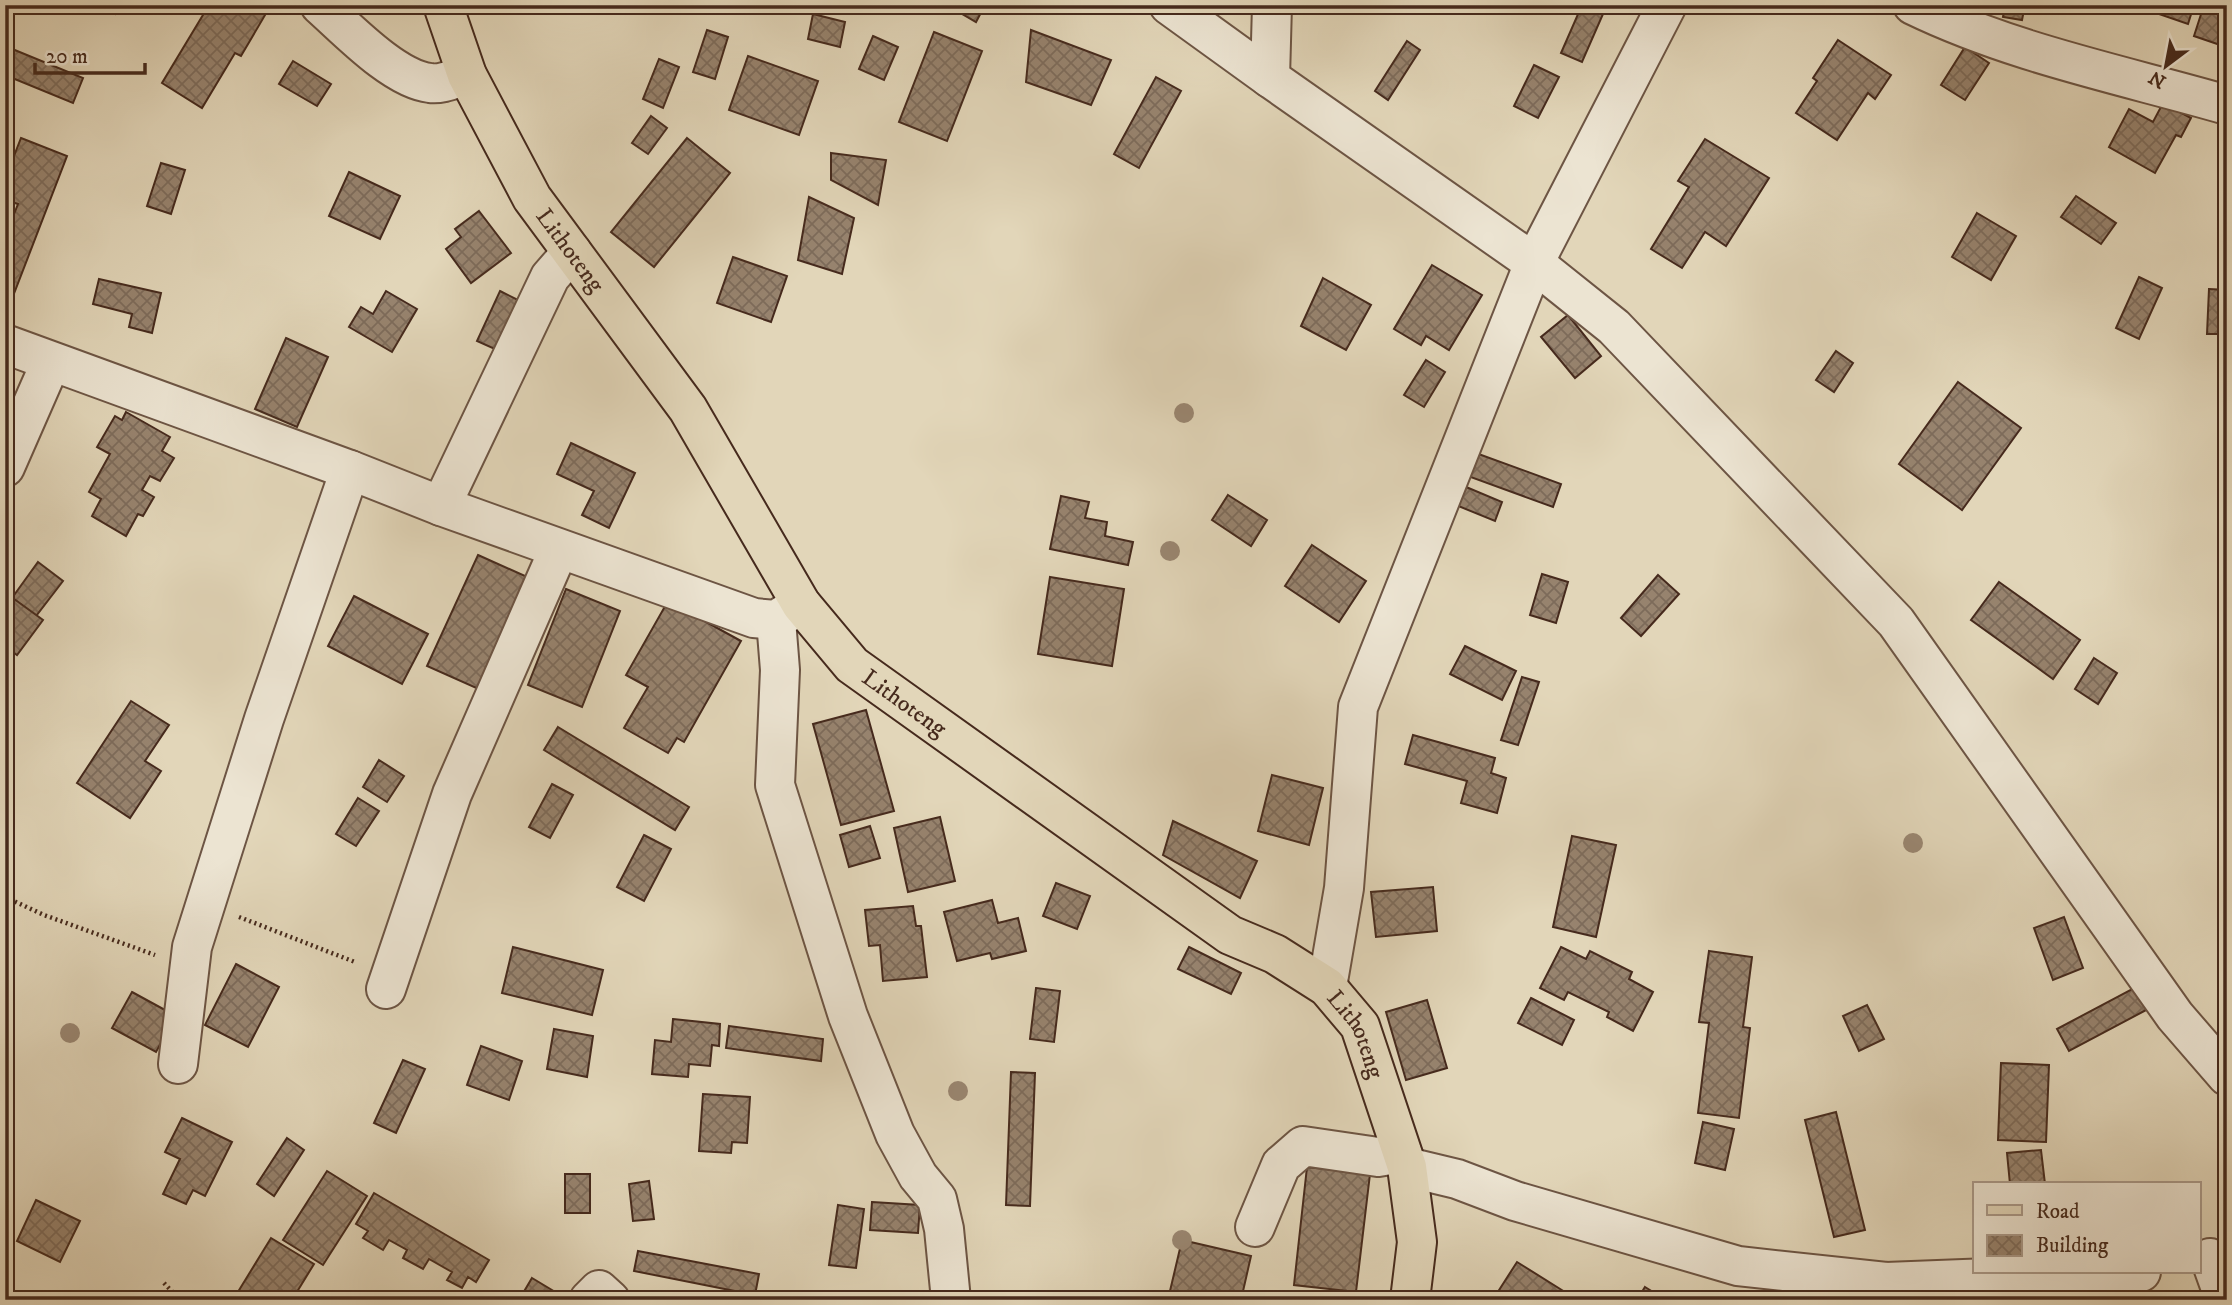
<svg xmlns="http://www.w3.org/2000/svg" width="2232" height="1305" font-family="'IM FELL DW Pica',serif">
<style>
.building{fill:url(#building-cross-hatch);stroke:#462a1d;stroke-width:2}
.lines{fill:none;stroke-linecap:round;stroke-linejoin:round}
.minor-casing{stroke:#6d5544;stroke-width:42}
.major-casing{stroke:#462a1d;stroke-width:42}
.path{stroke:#462a1d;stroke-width:4.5;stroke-dasharray:2 3.5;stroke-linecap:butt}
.minor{stroke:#ece4d2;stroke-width:38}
.major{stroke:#e2d6b9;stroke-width:38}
.tree{fill:#9a8772}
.labels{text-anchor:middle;stroke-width:6;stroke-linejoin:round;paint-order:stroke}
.street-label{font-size:24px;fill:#462a1d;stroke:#ece4d2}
</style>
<defs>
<pattern id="building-cross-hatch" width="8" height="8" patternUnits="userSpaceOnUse" patternTransform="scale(1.75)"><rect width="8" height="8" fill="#97836e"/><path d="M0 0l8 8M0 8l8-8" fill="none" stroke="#7d6b5a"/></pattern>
</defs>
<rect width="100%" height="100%" fill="#e2d6b9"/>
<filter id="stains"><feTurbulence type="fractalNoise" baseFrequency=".00286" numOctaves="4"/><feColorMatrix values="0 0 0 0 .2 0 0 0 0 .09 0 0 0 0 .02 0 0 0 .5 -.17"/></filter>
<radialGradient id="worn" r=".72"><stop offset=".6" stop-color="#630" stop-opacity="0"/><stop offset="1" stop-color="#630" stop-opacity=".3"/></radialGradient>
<g class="building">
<polygon points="95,5 133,5 131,11 119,6 115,14"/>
<polygon points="209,5 259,5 268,10 241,56 235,53 202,108 162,83"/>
<polygon points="953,5 985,5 976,22 952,8"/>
<polygon points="1582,5 1603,14 1582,62 1561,53"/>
<polygon points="2005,5 2025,5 2022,20 2003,17"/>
<polygon points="2133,5 2194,5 2188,24"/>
<polygon points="2204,5 2227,5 2227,35 2223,46 2194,36"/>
<polygon points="813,14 845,22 840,47 808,39"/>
<polygon points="707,30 728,37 715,79 693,72"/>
<polygon points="1031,30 1111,60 1091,105 1026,82"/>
<polygon points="934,32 982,51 947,141 899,122"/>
<polygon points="873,36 898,47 884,80 859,69"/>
<polygon points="1838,40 1891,75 1875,99 1868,93 1837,140 1796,113 1817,81 1813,78"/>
<polygon points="1407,41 1420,50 1388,100 1375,91"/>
<polygon points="5,46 83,78 73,103 5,75"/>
<polygon points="1965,47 1989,63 1965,100 1941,85"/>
<polygon points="748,56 818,81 799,135 729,110"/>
<polygon points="659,59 679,67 663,108 643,99"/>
<polygon points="293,61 331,84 317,106 279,84"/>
<polygon points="1534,65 1559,77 1538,118 1514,106"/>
<polygon points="1156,77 1181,91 1139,168 1114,154"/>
<polygon points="2163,103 2191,118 2181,137 2176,135 2155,173 2109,147 2129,109 2153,122"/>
<polygon points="651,116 667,128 648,154 632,143"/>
<polygon points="21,138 67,156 5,317 5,237 18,204 5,200 5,179"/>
<polygon points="687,138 730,173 654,267 611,232"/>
<polygon points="1705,139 1769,178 1726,246 1705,232 1682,268 1651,249 1689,187 1678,181"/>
<polygon points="831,153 886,160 878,205 831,180"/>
<polygon points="161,163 185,170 171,214 147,206"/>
<polygon points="349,172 400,196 380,239 329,216"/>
<polygon points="2076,196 2116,223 2101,244 2061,217"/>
<polygon points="809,197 854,218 842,274 798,260"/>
<polygon points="479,211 511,253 471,283 446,249 461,237 455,229"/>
<polygon points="1977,213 2016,236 1991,280 1952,257"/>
<polygon points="733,257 787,276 771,322 717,303"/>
<polygon points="1432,265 1482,295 1449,350 1426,336 1421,345 1394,329"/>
<polygon points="2139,277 2162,288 2139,339 2116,328"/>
<polygon points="1323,278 1371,305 1346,350 1301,326"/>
<polygon points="99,279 161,293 152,333 129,327 132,314 93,304"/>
<polygon points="2209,289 2227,290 2227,334 2207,334"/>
<polygon points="386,291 417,309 392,352 349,327 361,307 373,314"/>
<polygon points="500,291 520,301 497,350 477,341"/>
<polygon points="1568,315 1601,356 1575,378 1541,337"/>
<polygon points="286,338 328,357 297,427 255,409"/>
<polygon points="1836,351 1853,363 1834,392 1816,380"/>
<polygon points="1426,360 1445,372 1424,407 1404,395"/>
<polygon points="1958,382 2021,428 1962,510 1899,464"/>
<polygon points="126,412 170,437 162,451 174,458 160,481 150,476 142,490 154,497 143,516 138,514 126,536 92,516 101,499 89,492 110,454 97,447 115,416 122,420"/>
<polygon points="571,443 635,473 609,528 582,515 594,491 557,474"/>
<polygon points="1473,452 1561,484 1553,507 1465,475"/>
<polygon points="1459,484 1502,502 1495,521 1451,503"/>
<polygon points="1228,495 1267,520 1251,546 1212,520"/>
<polygon points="1061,496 1089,502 1085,518 1107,522 1105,536 1133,542 1128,565 1050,549"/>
<polygon points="1312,545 1366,581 1339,622 1285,586"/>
<polygon points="478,555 534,580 483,691 427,666"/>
<polygon points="38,562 63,581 36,616 12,598"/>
<polygon points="1542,574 1568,582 1556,623 1530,615"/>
<polygon points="1658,575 1679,594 1641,636 1621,618"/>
<polygon points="1050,577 1124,589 1112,666 1038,654"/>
<polygon points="1999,582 2080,640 2053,679 1971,620"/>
<polygon points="566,589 620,611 582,707 528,685"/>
<polygon points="10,596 43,620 17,655 5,646 5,602"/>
<polygon points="354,596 428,634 402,684 328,646"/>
<polygon points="668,601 741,641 684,742 677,738 668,753 624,728 648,687 626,675"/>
<polygon points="1465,646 1516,671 1502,700 1450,674"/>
<polygon points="2094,658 2117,673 2098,704 2075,689"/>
<polygon points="1522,677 1539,682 1518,745 1501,740"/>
<polygon points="131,701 169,725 145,761 161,771 130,818 77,783"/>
<polygon points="866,710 894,811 841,825 813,724"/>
<polygon points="558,727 689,807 675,830 544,750"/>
<polygon points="1413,735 1495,758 1491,773 1506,778 1497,813 1461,803 1467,781 1405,764"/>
<polygon points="379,760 404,776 387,802 363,787"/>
<polygon points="1272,775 1323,788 1309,845 1258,831"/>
<polygon points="552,784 573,795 550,838 529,827"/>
<polygon points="358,798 379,811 356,846 336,834"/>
<polygon points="940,817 955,881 908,892 894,828"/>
<polygon points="1173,821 1257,861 1240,898 1163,855"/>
<polygon points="870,826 880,858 849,867 840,835"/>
<polygon points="644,835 671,849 644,901 617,887"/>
<polygon points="1572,836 1616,845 1596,937 1553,927"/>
<polygon points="1056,883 1090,896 1077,929 1043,916"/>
<polygon points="1433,887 1437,931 1376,937 1371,892"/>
<polygon points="992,900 998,923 1018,918 1026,951 992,959 990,953 957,961 944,912"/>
<polygon points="913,906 916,926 921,926 927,977 883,981 880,945 869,946 865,910"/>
<polygon points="2064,917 2083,968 2053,980 2034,928"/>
<polygon points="513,947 603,970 592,1015 502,993"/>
<polygon points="1189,947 1241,973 1231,994 1178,969"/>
<polygon points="1561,947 1586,959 1590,951 1632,972 1629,979 1653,992 1633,1031 1607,1017 1609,1012 1568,992 1564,1000 1540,988"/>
<polygon points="1709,951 1752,957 1743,1027 1750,1028 1739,1118 1698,1113 1709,1023 1699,1022"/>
<polygon points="236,964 279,987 248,1047 205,1025"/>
<polygon points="2136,987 2148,1009 2069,1051 2057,1029"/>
<polygon points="1036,988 1060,991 1054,1042 1030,1039"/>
<polygon points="132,992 176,1016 156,1052 112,1028"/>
<polygon points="1531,998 1574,1020 1562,1045 1518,1023"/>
<polygon points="1427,1000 1447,1068 1406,1080 1386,1012"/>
<polygon points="1867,1005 1884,1039 1859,1051 1843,1016"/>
<polygon points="673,1019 720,1024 719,1046 712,1045 710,1066 689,1064 688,1077 652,1074 655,1040 671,1042"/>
<polygon points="729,1026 823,1039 821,1061 726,1048"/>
<polygon points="554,1029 593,1036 587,1077 547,1069"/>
<polygon points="481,1046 522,1061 509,1100 467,1085"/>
<polygon points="403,1060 425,1069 396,1133 374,1123"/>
<polygon points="2001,1063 2049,1065 2046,1142 1998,1140"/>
<polygon points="1011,1072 1035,1073 1030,1206 1006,1205"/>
<polygon points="703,1094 750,1097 747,1143 732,1142 731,1153 699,1151"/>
<polygon points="1836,1112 1865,1230 1834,1237 1805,1120"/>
<polygon points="182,1118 232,1142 205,1196 193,1190 186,1204 163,1194 180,1159 165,1152"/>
<polygon points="1703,1122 1734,1129 1725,1170 1695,1163"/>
<polygon points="287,1138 304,1150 274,1196 257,1184"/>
<polygon points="2041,1150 2045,1184 2010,1184 2007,1153"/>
<polygon points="1307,1167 1370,1174 1356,1292 1294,1285"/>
<polygon points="327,1171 367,1196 323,1265 283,1240"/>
<rect x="565" y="1174" width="25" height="39"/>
<polygon points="649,1181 654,1219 633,1221 629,1184"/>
<polygon points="374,1193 489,1260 476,1282 468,1277 462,1288 447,1280 452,1272 429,1259 423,1269 403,1258 407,1250 389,1240 383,1250 363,1238 368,1231 356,1224"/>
<polygon points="36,1200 80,1221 60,1262 17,1241"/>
<polygon points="872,1202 920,1205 918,1233 870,1230"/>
<polygon points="838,1205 864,1209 856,1268 829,1265"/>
<polygon points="271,1238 314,1264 292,1300 233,1300"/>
<polygon points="1182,1240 1251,1256 1241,1300 1207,1300 1170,1291"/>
<polygon points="638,1251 759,1274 755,1295 634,1271"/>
<polygon points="1517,1262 1565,1292 1561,1300 1497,1300 1494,1298"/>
<polygon points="532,1278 557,1293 553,1300 519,1300"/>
<polygon points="1645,1287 1666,1300 1637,1300"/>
</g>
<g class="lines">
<defs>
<g id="minor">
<path d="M 320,5 C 347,29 394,79 430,83 C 441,85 456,78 467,75"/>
<polyline points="1169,5 1270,78"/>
<polyline points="1272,5 1270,78 1534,263 1614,327 1896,622 2175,1016 2227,1076"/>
<path d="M 1913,5 C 2012,53 2123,75 2227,105"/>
<polyline points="5,344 350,470 441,506 754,618 776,620 801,604"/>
<polyline points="5,467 51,362"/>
<polyline points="441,506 550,277 572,252"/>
<polyline points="776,620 780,670 775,785 848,1016 895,1134 918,1176 937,1199 944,1229 951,1300"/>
<polyline points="1327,987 1344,888 1358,707 1534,263 1667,5"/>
<polyline points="386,989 452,794 559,549"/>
<polyline points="178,1064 192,947 264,719 350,470"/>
<polyline points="1407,1167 1457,1179 1515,1201 1738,1266 1886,1282 2141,1272"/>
<polyline points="1255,1227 1281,1165 1303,1146 1378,1157 1402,1153"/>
<polyline points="2210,1258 2225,1300"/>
<polyline points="589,1300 599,1290 610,1300"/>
</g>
<g id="major">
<path id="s1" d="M 443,5 L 467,75 L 532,198 L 688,409 L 801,604 L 852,665 L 1230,935 L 1275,954 L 1327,987 L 1360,1026 L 1407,1167 L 1417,1242 L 1410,1300"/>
</g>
</defs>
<use href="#minor" class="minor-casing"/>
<use href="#major" class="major-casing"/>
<g class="path">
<polyline points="5,897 44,915 155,955"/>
<polyline points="239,917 355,962"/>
<polyline points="164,1283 180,1300"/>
</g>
<use href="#minor" class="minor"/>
<use href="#major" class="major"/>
</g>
<g class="tree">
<circle cx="1184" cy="413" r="10"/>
<circle cx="1170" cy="551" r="10"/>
<circle cx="1913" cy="843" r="10"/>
<circle cx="70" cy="1033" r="10"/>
<circle cx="958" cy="1091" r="10"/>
<circle cx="1182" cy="1240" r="10"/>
</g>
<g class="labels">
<g class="street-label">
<text dy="8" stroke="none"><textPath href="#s1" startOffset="278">Lithoteng</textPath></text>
<text dy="8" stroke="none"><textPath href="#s1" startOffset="845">Lithoteng</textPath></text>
<text dy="8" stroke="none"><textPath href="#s1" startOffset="1412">Lithoteng</textPath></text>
</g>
</g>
<rect width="2232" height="1305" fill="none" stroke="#e2d6b9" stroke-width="28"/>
<rect x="7" y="7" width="2218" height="1291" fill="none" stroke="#462a1d" stroke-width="3.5"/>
<rect x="14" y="14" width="2204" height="1277" fill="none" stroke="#462a1d" stroke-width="2"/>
<rect x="1973" y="1182" width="228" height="91" fill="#ece4d2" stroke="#aa9a8a" stroke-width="2"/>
<rect x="1987" y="1205" width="35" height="10" fill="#e2d6b9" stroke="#aa9a8a" stroke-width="2"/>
<text x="2036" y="1218" font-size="21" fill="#462a1d">Road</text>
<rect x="1987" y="1235" width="35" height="21" fill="url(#building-cross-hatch)" stroke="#aa9a8a" stroke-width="2"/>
<text x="2036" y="1252" font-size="21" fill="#462a1d">Building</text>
<g transform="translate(2166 66) rotate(212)" stroke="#ece4d2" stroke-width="5" paint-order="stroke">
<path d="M0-5L12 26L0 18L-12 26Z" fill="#462a1d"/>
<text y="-10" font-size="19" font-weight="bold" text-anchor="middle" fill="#462a1d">N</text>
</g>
<path d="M35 63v10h110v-10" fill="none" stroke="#462a1d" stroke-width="3.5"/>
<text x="46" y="63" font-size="21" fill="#462a1d" stroke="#ece4d2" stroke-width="5" paint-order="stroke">20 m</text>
<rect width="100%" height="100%" filter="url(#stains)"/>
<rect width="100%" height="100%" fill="url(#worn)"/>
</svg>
